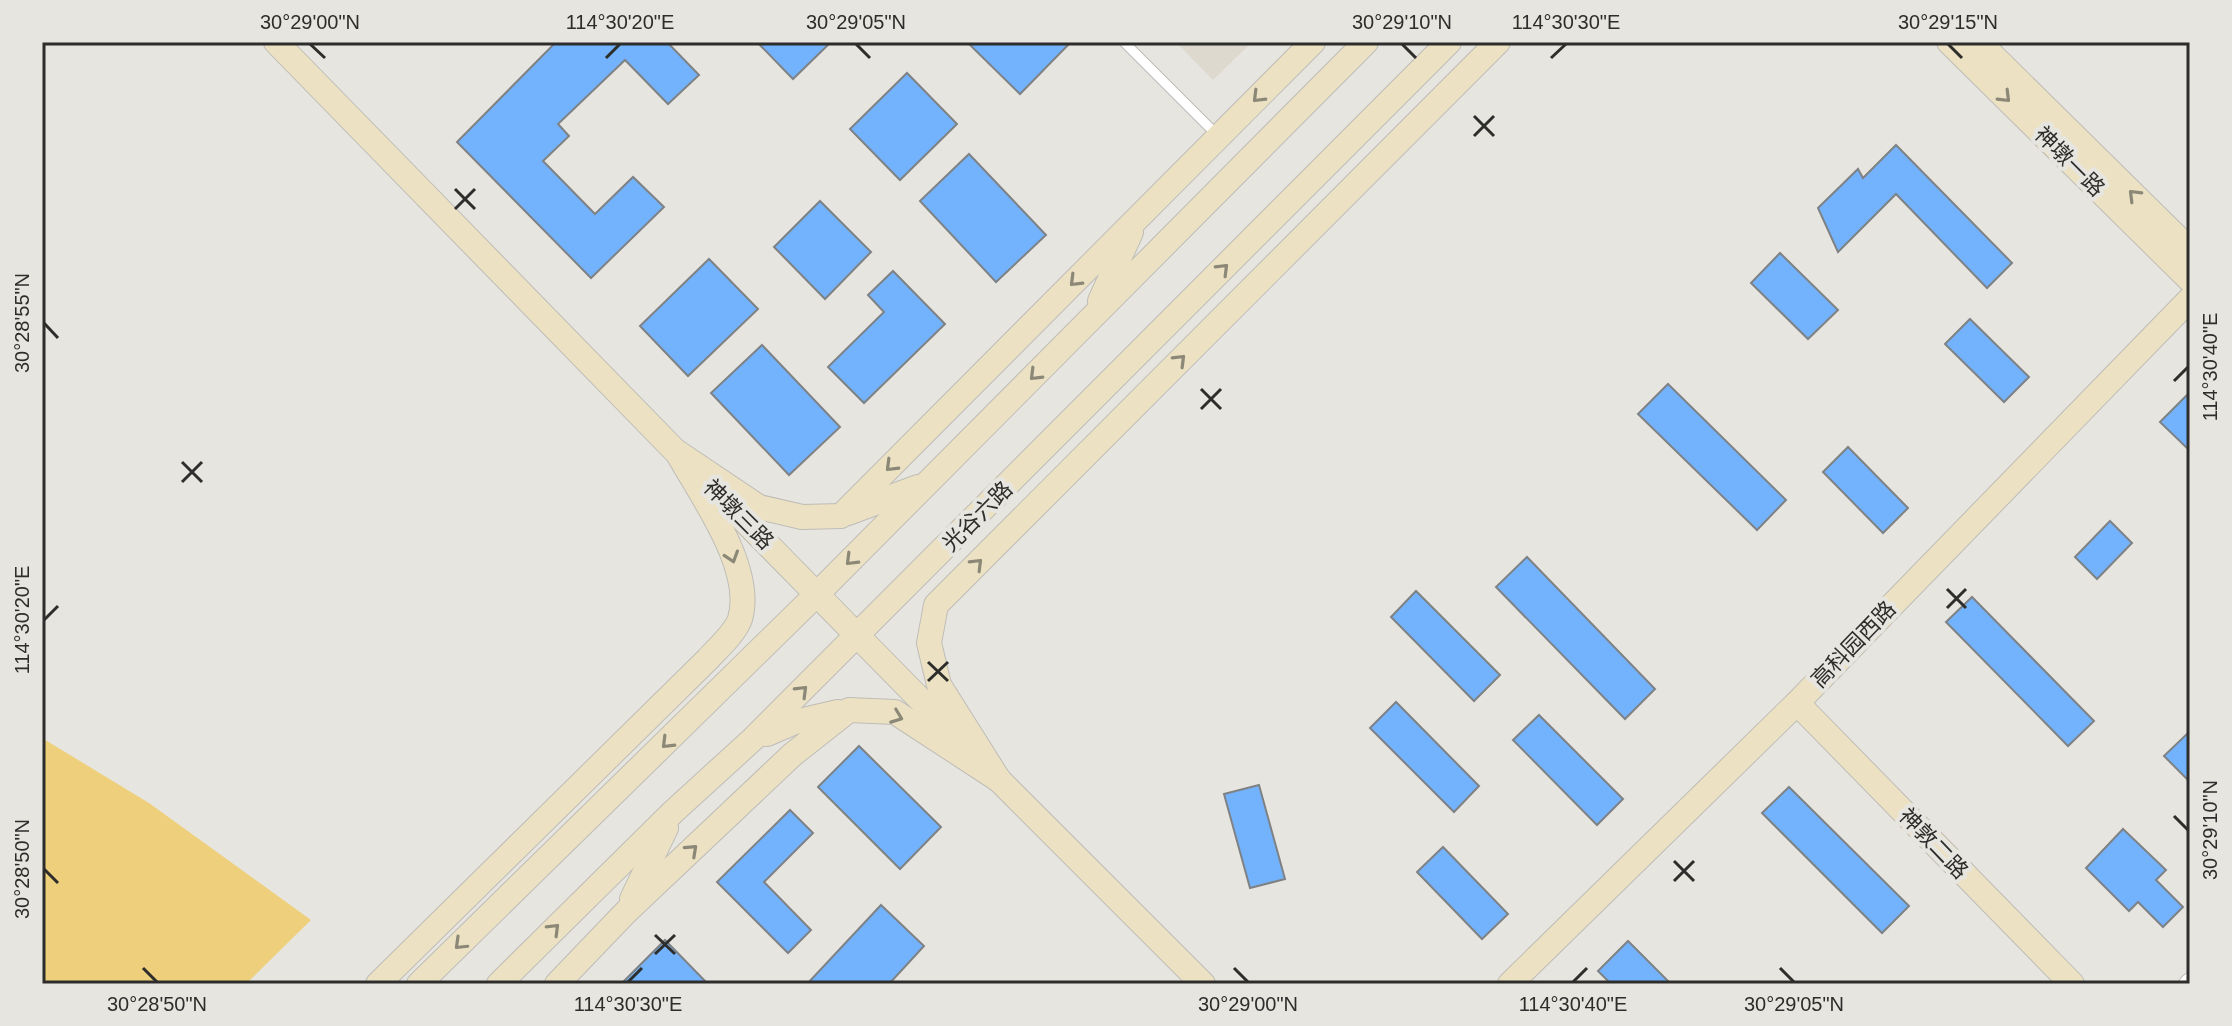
<svg xmlns="http://www.w3.org/2000/svg" width="2232" height="1026" font-family="Helvetica,'Noto Sans SC',sans-serif">
<style>
.built{fill:#ddd9ce}
.green{fill:#eed07c}
.building{fill:#73b3fd;stroke:#7e8285;stroke-width:2}
.lines{fill:none;stroke-linecap:round;stroke-linejoin:round}
.lane-casing{stroke:#bebcb7;stroke-width:11}
.street-casing{stroke:#bebcb7;stroke-width:20}
.secondary-casing{stroke:#bebcb7;stroke-width:26}
.lane{stroke:#fff;stroke-width:9}
.street{stroke:#fff;stroke-width:18}
.secondary{stroke:#ece2c3;stroke-width:24}
.oneway{stroke:#8c8877}
.ticks{fill:none;stroke:#2d2d2b;stroke-width:3}
.labels{text-anchor:middle;stroke-width:8;stroke-linejoin:round;paint-order:stroke}
.street-label{font-size:22px;fill:#2d2d2b;stroke:#e7e5e0}
.neatline{fill:none;stroke:#2d2d2b;stroke-width:3}
.ticks-label{font-size:20px;text-anchor:middle;fill:#2d2d2b}
</style>
<rect width="100%" height="100%" fill="#e7e5e0"/>
<polygon class="built" points="1176,42 1252,42 1213,80"/>
<polygon class="green" points="42,738 149,803 311,920 246,984 42,984"/>
<g class="building">
<polygon points="556,42 667,42 699,75 668,104 625,60 558,124 569,136 543,161 595,214 633,177 664,207 591,278 457,142"/>
<polygon points="757,42 831,42 793,79"/>
<polygon points="967,42 1071,42 1020,94"/>
<polygon points="907,73 957,124 900,180 850,129"/>
<polygon points="1896,145 2012,263 1987,288 1896,194 1838,252 1818,208 1858,169 1863,178"/>
<polygon points="969,154 1046,235 996,282 920,201"/>
<polygon points="820,201 871,252 825,299 774,247"/>
<polygon points="1780,253 1838,310 1808,339 1751,283"/>
<polygon points="709,259 758,309 688,376 640,326"/>
<polygon points="893,271 945,324 864,403 828,367 884,312 868,295"/>
<polygon points="1970,319 2029,377 2004,402 1945,344"/>
<polygon points="762,345 840,427 789,475 711,393"/>
<polygon points="1668,384 1786,500 1757,530 1638,414"/>
<polygon points="2190,392 2190,451 2160,422"/>
<polygon points="1848,447 1908,508 1883,533 1823,472"/>
<polygon points="2110,521 2132,543 2097,579 2075,557"/>
<polygon points="1527,557 1655,689 1625,719 1496,587"/>
<polygon points="1416,591 1500,675 1474,701 1391,617"/>
<polygon points="1972,597 2094,721 2068,746 1946,622"/>
<polygon points="1396,702 1479,786 1454,812 1370,728"/>
<polygon points="1539,715 1623,799 1597,825 1513,740"/>
<polygon points="2190,731 2190,782 2164,756"/>
<polygon points="859,746 941,827 900,869 818,787"/>
<polygon points="1259,785 1285,879 1250,888 1224,794"/>
<polygon points="1789,787 1909,906 1882,933 1762,813"/>
<polygon points="790,810 813,833 764,882 811,930 788,953 717,882"/>
<polygon points="2123,829 2166,870 2156,880 2183,907 2163,927 2138,902 2129,911 2086,868"/>
<polygon points="1443,847 1508,914 1482,939 1417,872"/>
<polygon points="881,905 924,946 889,984 807,984"/>
<polygon points="665,940 708,984 621,984"/>
<polygon points="1628,941 1671,984 1611,984 1598,971"/>
</g>
<g class="lines">
<defs>
<polyline id="lane" points="1124,42 1216,134"/>
<polyline id="street" points="2188,984 2190,982"/>
<g id="secondary">
<polyline points="276,42 688,464"/>
<polyline points="1949,42 2190,280"/>
<polyline points="1979,42 2190,250"/>
<polyline points="1100,301 1131,232"/>
<polyline points="717,493 963,743"/>
<polyline points="848,513 918,487"/>
<polyline points="1797,703 2072,984"/>
<polyline points="767,734 795,722 838,712"/>
<polyline points="989,770 1203,984"/>
<polyline points="632,899 666,828"/>
<path d="M 378,984 L 708,659 C 718,648 735,633 740,619 C 755,568 701,496 677,452 L 759,507 L 802,517 L 841,516 L 1313,42"/>
<polyline points="419,984 818,593 1366,42"/>
<polyline points="499,984 673,812 753,739 1449,42"/>
<polyline points="557,984 626,912 792,755 849,710 895,712 999,780 939,685 929,643 936,605 1498,42"/>
<polyline points="1510,984 1797,703 2190,299"/>
</g>
</defs>
<use href="#lane" class="lane-casing"/>
<use href="#street" class="street-casing"/>
<use href="#secondary" class="secondary-casing"/>
<use href="#lane" class="lane"/>
<use href="#street" class="street"/>
<use href="#secondary" class="secondary"/>
</g>
<defs><path id="oneway-chevron" d="M-2-3.5L2.5 0L-2 3.5" fill="none" stroke-width="1.6" stroke-linecap="round" stroke-linejoin="round" transform="scale(2)"/></defs>
<g class="oneway">
<use href="#oneway-chevron" transform="translate(1258 97) rotate(135)"/>
<use href="#oneway-chevron" transform="translate(2005 97) rotate(45)"/>
<use href="#oneway-chevron" transform="translate(2134 195) rotate(-135)"/>
<use href="#oneway-chevron" transform="translate(1223 269) rotate(-45)"/>
<use href="#oneway-chevron" transform="translate(1075 281) rotate(135)"/>
<use href="#oneway-chevron" transform="translate(1180 360) rotate(-45)"/>
<use href="#oneway-chevron" transform="translate(1035 375) rotate(135)"/>
<use href="#oneway-chevron" transform="translate(891 466) rotate(135)"/>
<use href="#oneway-chevron" transform="translate(732 557) rotate(72)"/>
<use href="#oneway-chevron" transform="translate(851 560) rotate(135)"/>
<use href="#oneway-chevron" transform="translate(977 564) rotate(-45)"/>
<use href="#oneway-chevron" transform="translate(802 691) rotate(-45)"/>
<use href="#oneway-chevron" transform="translate(897 717) rotate(21)"/>
<use href="#oneway-chevron" transform="translate(667 743) rotate(135)"/>
<use href="#oneway-chevron" transform="translate(692 850) rotate(-43)"/>
<use href="#oneway-chevron" transform="translate(554 929) rotate(-45)"/>
<use href="#oneway-chevron" transform="translate(460 944) rotate(136)"/>
</g>
<path class="ticks" d="M 310,44 L 325,58M 856,44 L 870,58M 1402,44 L 1416,58M 1948,44 L 1962,58M 606,58 L 620,44M 1551,58 L 1566,44M 1474,116 L 1494,136M 1474,136 L 1494,116M 455,189 L 475,209M 455,209 L 475,189M 44,323 L 58,338M 2174,381 L 2188,367M 1201,389 L 1221,409M 1201,409 L 1221,389M 182,462 L 202,482M 182,482 L 202,462M 1947,589 L 1966,608M 1947,608 L 1966,589M 44,620 L 58,606M 928,662 L 948,681M 928,681 L 948,662M 2174,816 L 2188,830M 1674,861 L 1694,881M 44,869 L 58,883M 1674,881 L 1694,861M 655,935 L 675,954M 655,954 L 675,935M 143,968 L 157,982M 1234,968 L 1248,982M 1780,968 L 1794,982M 628,982 L 642,968M 1573,982 L 1587,968"/>
<g class="labels">
<g class="street-label">
<text transform="translate(2070 161) rotate(45)" y="8">神墩一路</text>
<text transform="translate(739 514) rotate(45)" y="8">神墩三路</text>
<text transform="translate(977 516) rotate(-45)" y="8">光谷六路</text>
<text transform="translate(1853 644) rotate(-46)" y="8">高科园西路</text>
<text transform="translate(1934 843) rotate(46)" y="8">神敦二路</text>
</g>
</g>
<rect width="2232" height="1026" fill="none" stroke="#e7e5e0" stroke-width="88"/>
<rect x="44" y="44" width="2144" height="938" class="neatline"/>
<g class="ticks-label">
<text x="310" y="29">30°29'00"N</text>
<text x="620" y="29">114°30'20"E</text>
<text x="856" y="29">30°29'05"N</text>
<text x="1402" y="29">30°29'10"N</text>
<text x="1566" y="29">114°30'30"E</text>
<text x="1948" y="29">30°29'15"N</text>
<text transform="translate(22 323) rotate(-90)" y="7">30°28'55"N</text>
<text transform="translate(2210 367) rotate(-90)" y="7">114°30'40"E</text>
<text transform="translate(22 620) rotate(-90)" y="7">114°30'20"E</text>
<text transform="translate(2210 830) rotate(-90)" y="7">30°29'10"N</text>
<text transform="translate(22 869) rotate(-90)" y="7">30°28'50"N</text>
<text x="157" y="1011">30°28'50"N</text>
<text x="628" y="1011">114°30'30"E</text>
<text x="1248" y="1011">30°29'00"N</text>
<text x="1573" y="1011">114°30'40"E</text>
<text x="1794" y="1011">30°29'05"N</text>
</g>
</svg>
